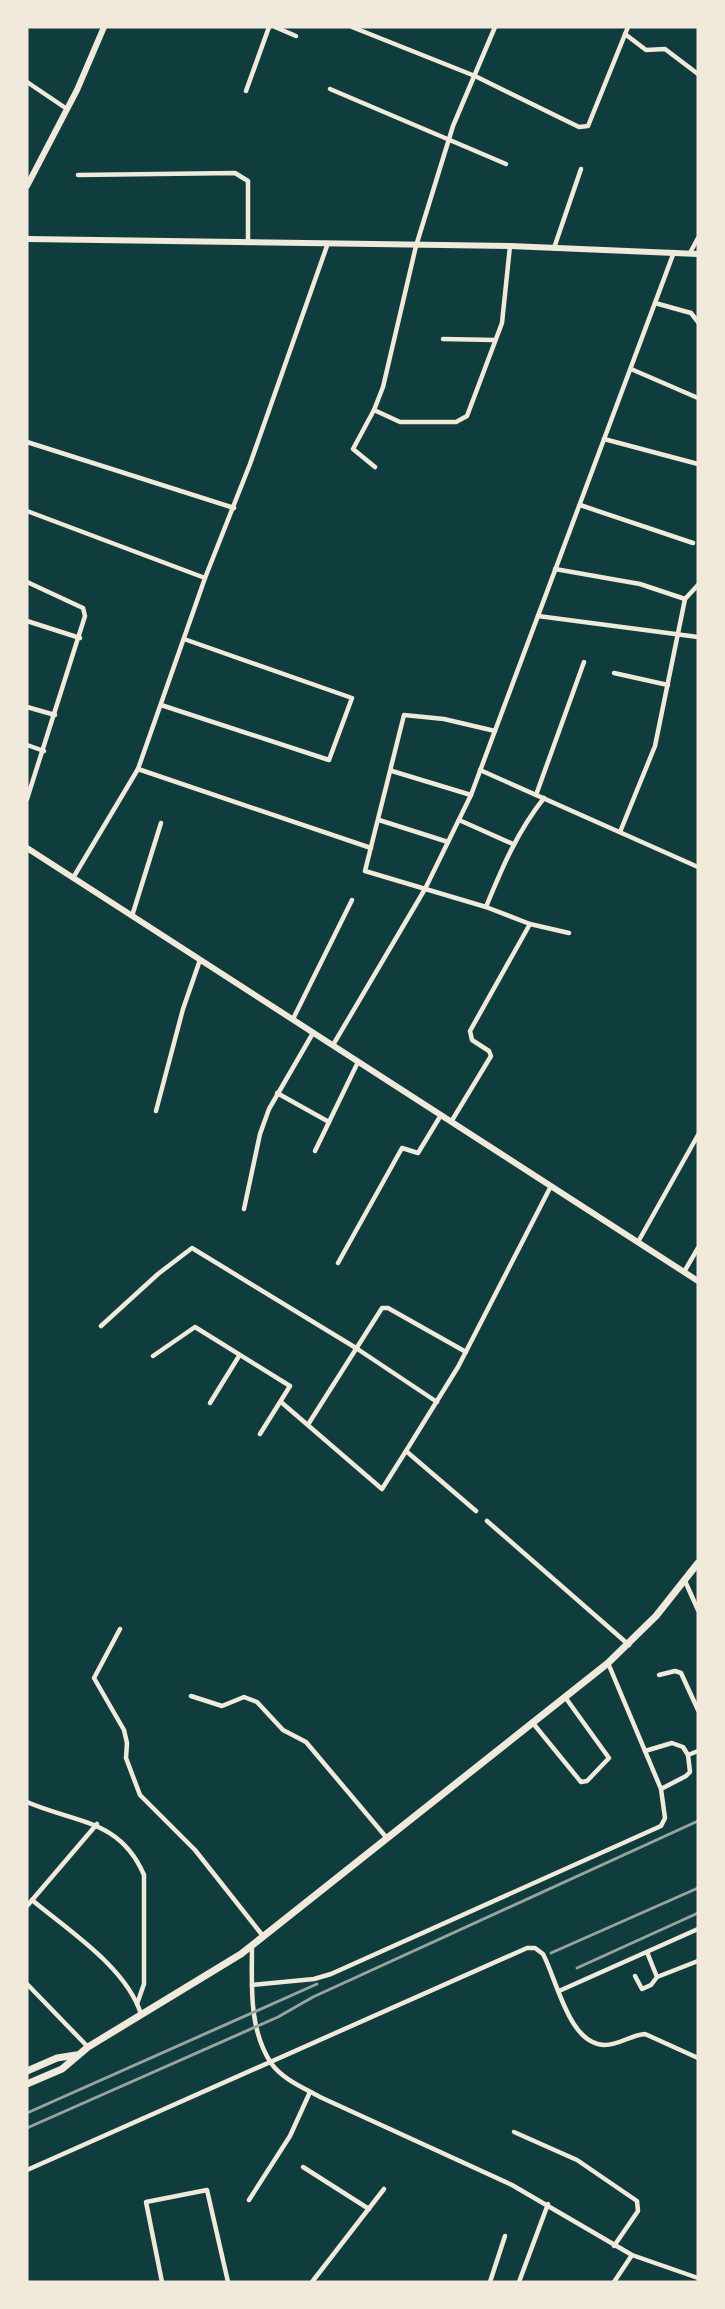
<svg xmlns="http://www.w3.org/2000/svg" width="725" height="2309" font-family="'Exo 2',sans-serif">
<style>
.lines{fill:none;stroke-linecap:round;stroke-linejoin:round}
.minor{stroke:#f1e9da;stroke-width:4.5}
.tertiary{stroke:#f1e9da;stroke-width:6}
.secondary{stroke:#f1e9da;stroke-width:7}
.rail{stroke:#97a49c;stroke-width:3}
</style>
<rect width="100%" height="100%" fill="#0f3d3e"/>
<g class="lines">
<g class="minor">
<polyline points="275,27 296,36"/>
<polyline points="352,27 475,76 579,127 588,126 628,27"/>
<polyline points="625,34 646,50 665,49 698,74"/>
<polyline points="27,82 67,109"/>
<polyline points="330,89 506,164"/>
<polyline points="246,91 269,27"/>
<polyline points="78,175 235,173 248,181 248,243"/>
<polyline points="554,248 581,169"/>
<polyline points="690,253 698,238"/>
<polyline points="655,303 691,313 698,322"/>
<polyline points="443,339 495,340"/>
<polyline points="631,369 698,398"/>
<polyline points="374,410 400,422 456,422 467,416 502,323 510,246"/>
<polyline points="604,439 698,464"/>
<polyline points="27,442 234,508"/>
<polyline points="375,467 353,449 374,410 383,387 416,246 453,126 495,27"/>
<polyline points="580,505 693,543"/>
<polyline points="27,511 205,578"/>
<polyline points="555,569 640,584 685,599"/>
<polyline points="27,582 83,608 85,616 27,799"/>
<polyline points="538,616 698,637"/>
<polyline points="27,621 80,638"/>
<polyline points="614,673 668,685"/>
<polyline points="161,705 329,760 352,698 184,639"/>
<polyline points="27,707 55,715"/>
<polyline points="495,731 444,719 404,715 365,871 486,907 530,924 569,933"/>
<polyline points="27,745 44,751"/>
<polyline points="138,769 371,848"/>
<polyline points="480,770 698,867"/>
<polyline points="392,771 471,795"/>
<polyline points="536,795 584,662"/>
<polyline points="379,820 448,842"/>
<polyline points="459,820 513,844"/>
<polyline points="620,832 655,746 685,599 698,585"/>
<polyline points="73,878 138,769 205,578 250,464 328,243"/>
<path d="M 486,907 C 502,868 517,832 544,798"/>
<polyline points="132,916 161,823"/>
<polyline points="293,1019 352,900"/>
<polyline points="333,1045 425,889 471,795 674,252"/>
<polyline points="277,1093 329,1122"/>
<polyline points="156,1111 183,1009 200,960"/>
<polyline points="451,1122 491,1056 489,1051 472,1040 470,1031 530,924"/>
<polyline points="315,1151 358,1062"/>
<polyline points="244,1209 260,1134 269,1109 313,1033"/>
<polyline points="638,1242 698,1135"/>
<polyline points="338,1263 402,1148 418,1153 441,1115"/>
<polyline points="684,1272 698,1248"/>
<polyline points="101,1326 158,1274 192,1248 356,1348 437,1402"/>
<polyline points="153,1356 195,1327 290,1386 260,1434"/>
<polyline points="281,1402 382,1489 406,1451"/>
<polyline points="210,1403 239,1356"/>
<polyline points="309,1423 382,1308 388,1308 466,1352"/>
<polyline points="476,1511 406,1451 458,1367 551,1186"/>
<polyline points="487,1521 629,1645"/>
<polyline points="685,1581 698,1610"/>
<polyline points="120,1629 94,1678 124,1730 127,1743 126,1758 140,1795 195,1850 263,1936"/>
<polyline points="608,1663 661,1789"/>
<polyline points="659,1675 675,1671 681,1673 698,1710"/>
<polyline points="191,1696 222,1706 244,1697 257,1702 283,1730 306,1742 386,1837"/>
<polyline points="532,1722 581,1782 587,1781 609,1758 565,1697"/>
<polyline points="645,1751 672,1743 683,1747 688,1755"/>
<path d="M 27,1802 C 75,1823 120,1819 144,1875 L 144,1984 L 137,2004"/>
<path d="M 32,1900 C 69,1931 126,1967 141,2014"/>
<polyline points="27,1906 97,1824"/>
<path d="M 252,1945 C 252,1983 248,2028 271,2063 C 282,2079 304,2088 320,2097 L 512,2185 L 632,2255 L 698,2278"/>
<polyline points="647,1952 657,1977 698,1961"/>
<polyline points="635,1976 642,1989 651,1985 657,1977"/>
<polyline points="27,1984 88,2047"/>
<polyline points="252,1985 314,1979 331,1974 661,1826 665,1818 661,1789 686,1776 690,1772 688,1755 698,1751"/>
<polyline points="559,1991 698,1929"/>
<polyline points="514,2132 577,2160 637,2201 638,2211 614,2246"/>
<polyline points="303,2167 369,2209"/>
<path d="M 27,2170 L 527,1948 L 535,1948 L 543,1954 C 557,1980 569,2045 605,2045 C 619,2045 631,2035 645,2034 L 698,2058"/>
<polyline points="249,2200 290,2136 310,2092"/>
<polyline points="162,2282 146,2202 207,2190 228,2282"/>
<polyline points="312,2282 384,2189"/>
<polyline points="490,2282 505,2236"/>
<polyline points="519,2282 548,2204"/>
<polyline points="614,2282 632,2255"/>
</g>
<g class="tertiary">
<polyline points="27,186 77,90 104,27"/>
<polyline points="27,239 510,246 698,254"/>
<polyline points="27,848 698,1281"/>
</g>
<g class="secondary">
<polyline points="27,2071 57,2058 76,2055"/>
<polyline points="27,2084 62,2069 88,2047 241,1954 608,1663 656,1616 698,1563"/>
</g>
<g class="rail">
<polyline points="551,1953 698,1888"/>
<polyline points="577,1968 698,1913"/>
<polyline points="27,2113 317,1984"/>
<polyline points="27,2128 278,2017 313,1997 698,1821"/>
</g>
</g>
<rect width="725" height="2309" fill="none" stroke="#f1e9da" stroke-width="57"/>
</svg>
